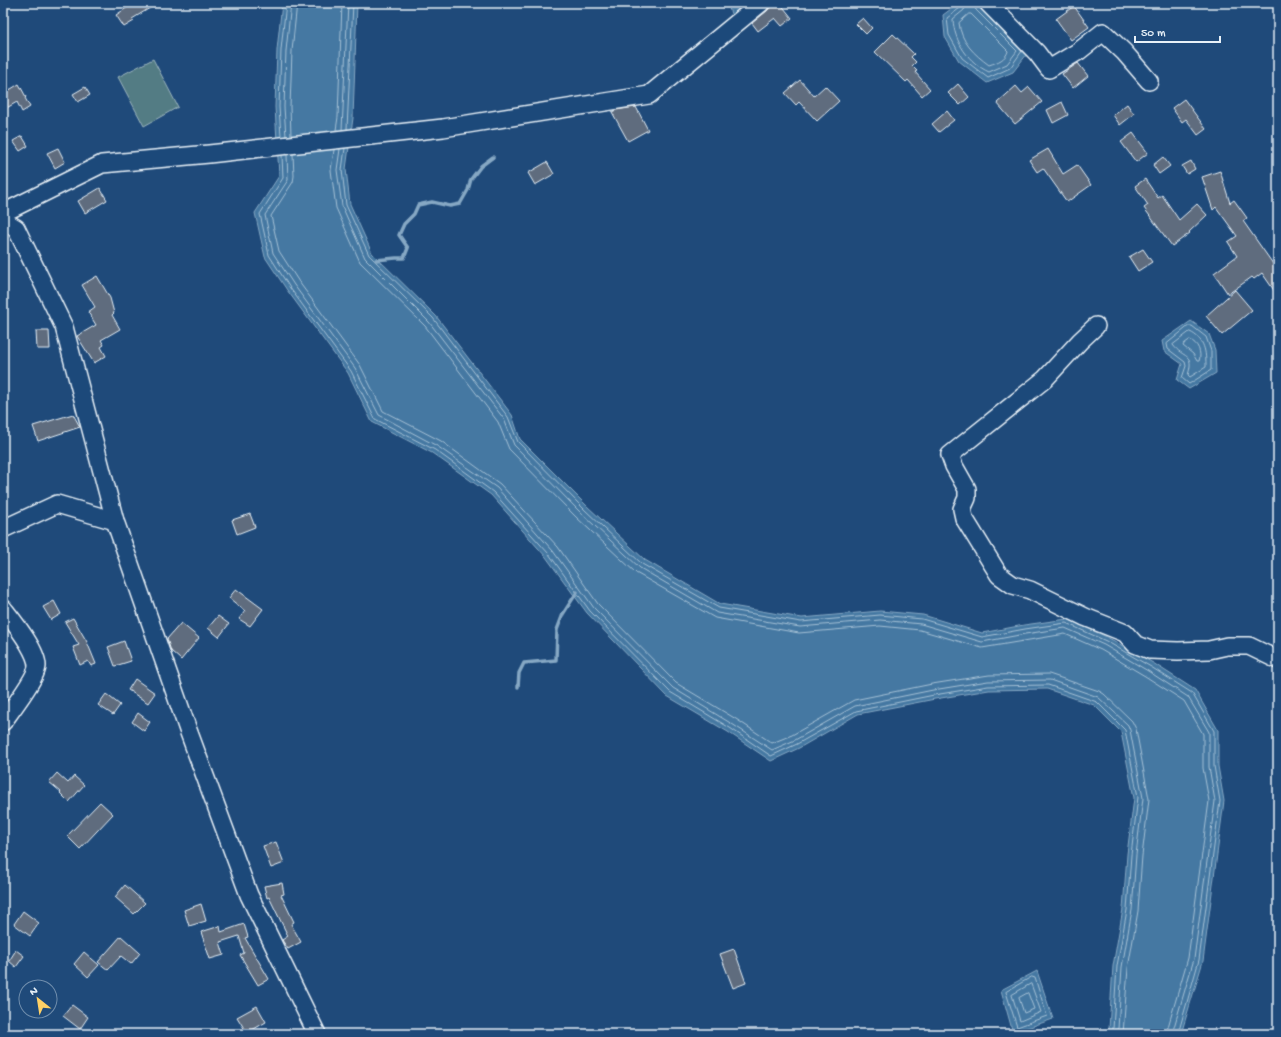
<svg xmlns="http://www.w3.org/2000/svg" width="1281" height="1037" font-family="'Gochi Hand',sans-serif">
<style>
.green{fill:#537c84;stroke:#9eb6be}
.water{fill:#4478a2;stroke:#86a8c4}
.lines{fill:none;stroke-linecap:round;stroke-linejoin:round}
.shore{stroke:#a6c1d6;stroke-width:1}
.stream{stroke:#86a8c4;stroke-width:3.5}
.building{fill:#5e6c7e;stroke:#e8f1f8}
.minor-casing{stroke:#e8f1f8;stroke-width:20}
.minor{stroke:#1f4a7a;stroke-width:17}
</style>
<rect width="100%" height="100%" fill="#1f4a7a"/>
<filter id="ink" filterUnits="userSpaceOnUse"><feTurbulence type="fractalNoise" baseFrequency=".025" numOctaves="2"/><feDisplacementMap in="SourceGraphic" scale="8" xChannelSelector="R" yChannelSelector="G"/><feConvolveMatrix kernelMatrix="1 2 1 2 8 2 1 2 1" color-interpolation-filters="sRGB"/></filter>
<g filter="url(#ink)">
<polygon class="green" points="153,59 178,107 144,126 118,77"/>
<g class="water">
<polygon points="282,3 357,3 353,118 346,169 350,204 372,253 436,316 512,415 520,439 587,506 645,560 720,604 802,618 880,611 923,615 982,633 1024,625 1067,619 1107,637 1153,663 1195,690 1218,730 1218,766 1224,801 1203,961 1181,1034 1107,1034 1109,1029 1113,966 1123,909 1127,854 1134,798 1121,732 1094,705 1047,689 989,690 935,699 858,714 799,748 771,761 728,732 667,696 587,613 546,557 491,495 432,453 372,422 348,373 287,290 265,257 255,213 279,176 275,107 277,50"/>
<polygon points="727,3 761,3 733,19"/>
<polygon points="959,3 981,3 1027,54 1013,72 987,83 959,61 945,37 943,15"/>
<polygon points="1191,321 1209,334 1215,350 1216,373 1189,389 1177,380 1182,364 1164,351 1162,341"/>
<polygon points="1037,971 1053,1019 1013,1033 1001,990"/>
</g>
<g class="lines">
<g class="shore">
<polyline points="961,3 960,8 947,18 949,35 962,58 988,78 1010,68 1022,51"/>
<path d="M 966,3 L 964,10 L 953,19 C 954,42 969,63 989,72 L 1007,64 L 1017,51 L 976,10 L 974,3"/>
<path d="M 969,14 L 971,14 L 1008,51 C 1006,59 998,62 989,65 C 974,54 961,42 959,23 Z"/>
<polyline points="347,129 353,3"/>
<polyline points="336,130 338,117 342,3"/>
<polyline points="342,130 348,3"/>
<polyline points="291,135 290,107 292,51 297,3"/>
<polyline points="281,136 279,107 281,50 286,3"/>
<polyline points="286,136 284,107 286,51 291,3"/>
<polyline points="345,148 342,170 346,205 369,255 433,318 508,417 518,442 584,509 642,564 719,608 801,622 880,615 922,619 982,637 1025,629 1066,623 1106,641 1151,667 1192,693 1214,731 1214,766 1220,801 1199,960 1178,1034"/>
<polyline points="340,149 337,170 342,206 365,258 429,322 504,419 514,445 580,512 640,568 717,613 800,627 880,620 921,624 982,642 1025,634 1065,628 1104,645 1148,671 1188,697 1209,732 1209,767 1215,801 1194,959 1172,1034"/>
<polyline points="334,150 331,170 336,208 360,262 425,326 498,422 509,449 576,517 636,573 715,618 799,633 880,626 920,630 982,648 1065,634 1101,650 1145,676 1184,701 1203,734 1203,768 1209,801 1188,958 1166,1034"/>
<polyline points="293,154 294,176 293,182 271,216 279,251 299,282 360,365 383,411 441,441 500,484 558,547 598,604 676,683 736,719 772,743 792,735 854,700 932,684 989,675 1049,674 1099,691 1104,694 1132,721 1136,729 1149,799 1142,856 1138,911 1128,968 1123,1034"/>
<polyline points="282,155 283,178 260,214 269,255 290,288 351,371 375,419 435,450 493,492 549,554 590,611 670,692 730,728 771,756 797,744 856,711 934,695 988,686 1048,685 1097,702 1125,730 1138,797 1131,855 1127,910 1117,966 1113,1029 1111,1034"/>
<polyline points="287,155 288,180 265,215 273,253 294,285 355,368 379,415 437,446 497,488 553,551 594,608 673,688 732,724 772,750 795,740 855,706 933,690 988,681 1050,680 1098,697 1128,725 1130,730 1143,798 1136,855 1132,910 1122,967 1118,1029 1116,1034"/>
<polygon points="1189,326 1192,326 1206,337 1211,351 1211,370 1189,384 1182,378 1186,366 1185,362 1168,349 1167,344"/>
<path d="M 1190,332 C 1205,339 1206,352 1206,367 L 1190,377 L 1188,375 C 1195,352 1183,359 1173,345 Z"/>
<path d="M 1190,340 C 1198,343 1202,353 1199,361 L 1197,361 L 1193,354 L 1183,346 L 1184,344 Z"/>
<polygon points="1032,977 1035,978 1047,1016 1017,1027 1006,992"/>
<polygon points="1031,984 1041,1012 1020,1021 1012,995"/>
<polygon points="1028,993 1034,1009 1024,1013 1019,998"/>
</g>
<g class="stream">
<polyline points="376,260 396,258 404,258 408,248 399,235 404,224 414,214 418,205 432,202 450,206 460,204 468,190 471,179 481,166 493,157"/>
<polyline points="518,687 519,673 524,663 556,660 557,630 563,614 577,592"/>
</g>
</g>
<g class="building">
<polygon points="134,3 158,3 132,19 134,21 124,27 116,15"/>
<polygon points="774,3 780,3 792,18 782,26 775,18 758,31 752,23 767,11"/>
<polygon points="1074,6 1089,27 1071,40 1056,19"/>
<polygon points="863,18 872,28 866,34 856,24"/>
<polygon points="893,34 914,54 911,57 916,62 912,66 917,71 915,72 930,89 922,96 908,80 906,82 875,52"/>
<polygon points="1078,63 1088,76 1073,88 1062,74"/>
<polygon points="800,80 814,96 825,86 839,101 817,121 799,102 796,105 785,93"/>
<polygon points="19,84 26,97 25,98 30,107 22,112 17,102 3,110 3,94"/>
<polygon points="958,84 969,97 960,105 948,93"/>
<polygon points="1016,86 1022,93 1029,87 1042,102 1015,124 997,103"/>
<polygon points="85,87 90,95 78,102 73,94"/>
<polygon points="1184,99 1206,129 1198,135 1186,119 1182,122 1172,108"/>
<polygon points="1062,102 1068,115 1053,123 1047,110"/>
<polygon points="1127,104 1134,114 1120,125 1113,115"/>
<polygon points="636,107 648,130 628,141 612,112 616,110"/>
<polygon points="947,111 954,120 939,132 932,124"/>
<polygon points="1133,133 1148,153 1136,162 1121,142"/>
<polygon points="22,136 28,146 20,151 13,141"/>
<polygon points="58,148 65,162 55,168 47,153"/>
<polygon points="1048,149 1063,174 1077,165 1091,185 1067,202 1043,168 1037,172 1029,160"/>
<polygon points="1163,157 1170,166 1159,174 1153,165"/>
<polygon points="1191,161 1195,169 1187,174 1182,166"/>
<polygon points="547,162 554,174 535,185 528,173"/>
<polygon points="1220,171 1230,203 1234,200 1247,218 1243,221 1278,271 1278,296 1262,273 1254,279 1252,277 1228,294 1214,273 1237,256 1228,242 1237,236 1216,207 1213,210 1202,177"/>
<polygon points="1145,179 1158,198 1162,195 1179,220 1197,204 1207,215 1189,232 1190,233 1172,246 1144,208 1148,205 1135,186"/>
<polygon points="100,188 107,200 85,213 78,201"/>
<polygon points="1143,249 1152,262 1138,271 1129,257"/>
<polygon points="97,276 110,298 114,313 112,315 120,329 101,340 104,345 101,347 106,356 94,363 77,336 96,325 88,312 95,307 82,285"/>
<polygon points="1235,290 1252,310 1222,335 1206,316"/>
<polygon points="36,331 49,331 50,349 37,349"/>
<polygon points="73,414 80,427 38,441 33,426"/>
<polygon points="250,514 255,527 237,534 232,520"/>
<polygon points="236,589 263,609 250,626 239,619 245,611 229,598"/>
<polygon points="54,601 61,614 51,620 43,607"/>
<polygon points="218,616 229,624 219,637 208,628"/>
<polygon points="73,618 87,642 96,664 91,666 88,661 80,665 73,647 79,645 65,622"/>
<polygon points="181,623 199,638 181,660 171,651 167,639"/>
<polygon points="124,641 131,661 115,666 108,647"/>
<polygon points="135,679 155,693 148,703 128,690"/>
<polygon points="106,694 120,705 113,715 98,705"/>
<polygon points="138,713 150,722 144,731 132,722"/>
<polygon points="57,773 68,783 74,776 84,785 69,802 60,793 61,792 49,782"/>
<polygon points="100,802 113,814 80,849 67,836"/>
<polygon points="276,842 284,863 271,868 263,846"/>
<polygon points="282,883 284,894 281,895 294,922 291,924 301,942 288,949 282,940 288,936 269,897 267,898 264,886"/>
<polygon points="125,885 145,903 134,914 115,897"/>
<polygon points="201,904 206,921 189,926 184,910"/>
<polygon points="23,911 39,923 30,936 14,924"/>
<polygon points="244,924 248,937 245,938 269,979 258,985 240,955 244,953 239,936 220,942 224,955 210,959 201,932 220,926 221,932"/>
<polygon points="121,936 140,953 131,964 121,956 108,970 98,962"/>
<polygon points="734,949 746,983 733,988 720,954"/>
<polygon points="16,950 24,956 16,967 9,961"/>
<polygon points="84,952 99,965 88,977 74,964"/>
<polygon points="72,1005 88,1017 80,1029 63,1016"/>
<polygon points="257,1006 266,1022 247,1033 237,1017"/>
</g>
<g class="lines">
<defs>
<g id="minor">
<polyline points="988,3 1037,53 1049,69 1079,51 1103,32 1124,52 1149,81"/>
<polyline points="3,213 102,164 209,154 443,128 649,95 761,3"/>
<polyline points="3,220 16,228 64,327 115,521 188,730 249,895 317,1034"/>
<polyline points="1096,326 1080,341 1045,379 950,455 954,466 967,489 967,498 962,509 964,518 999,575 1013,585 1030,590 1085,617 1125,633 1135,644 1150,650 1178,651 1209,650 1227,646 1249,646 1278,660"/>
<polyline points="3,529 57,504 115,521"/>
<path d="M 3,608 C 13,621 37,650 37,666 C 37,677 10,712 3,722"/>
</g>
</defs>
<use href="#minor" class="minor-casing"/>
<use href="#minor" class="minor"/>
</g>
</g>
<rect width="1281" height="1037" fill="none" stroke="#1f4a7a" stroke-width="16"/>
<rect x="8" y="8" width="1265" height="1021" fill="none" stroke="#e8f1f8" stroke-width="1.5" filter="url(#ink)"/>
<g transform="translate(38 999) rotate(330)"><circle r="19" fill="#1f4a7a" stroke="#6f8dac"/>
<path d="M0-3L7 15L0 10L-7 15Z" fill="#ffd166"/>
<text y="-6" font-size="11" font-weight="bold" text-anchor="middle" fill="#e8f1f8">N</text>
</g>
<path d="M1135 36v6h85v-6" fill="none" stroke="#e8f1f8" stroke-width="2"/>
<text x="1141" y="36" font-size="12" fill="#e8f1f8" stroke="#1f4a7a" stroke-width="3" paint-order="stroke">50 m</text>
</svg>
